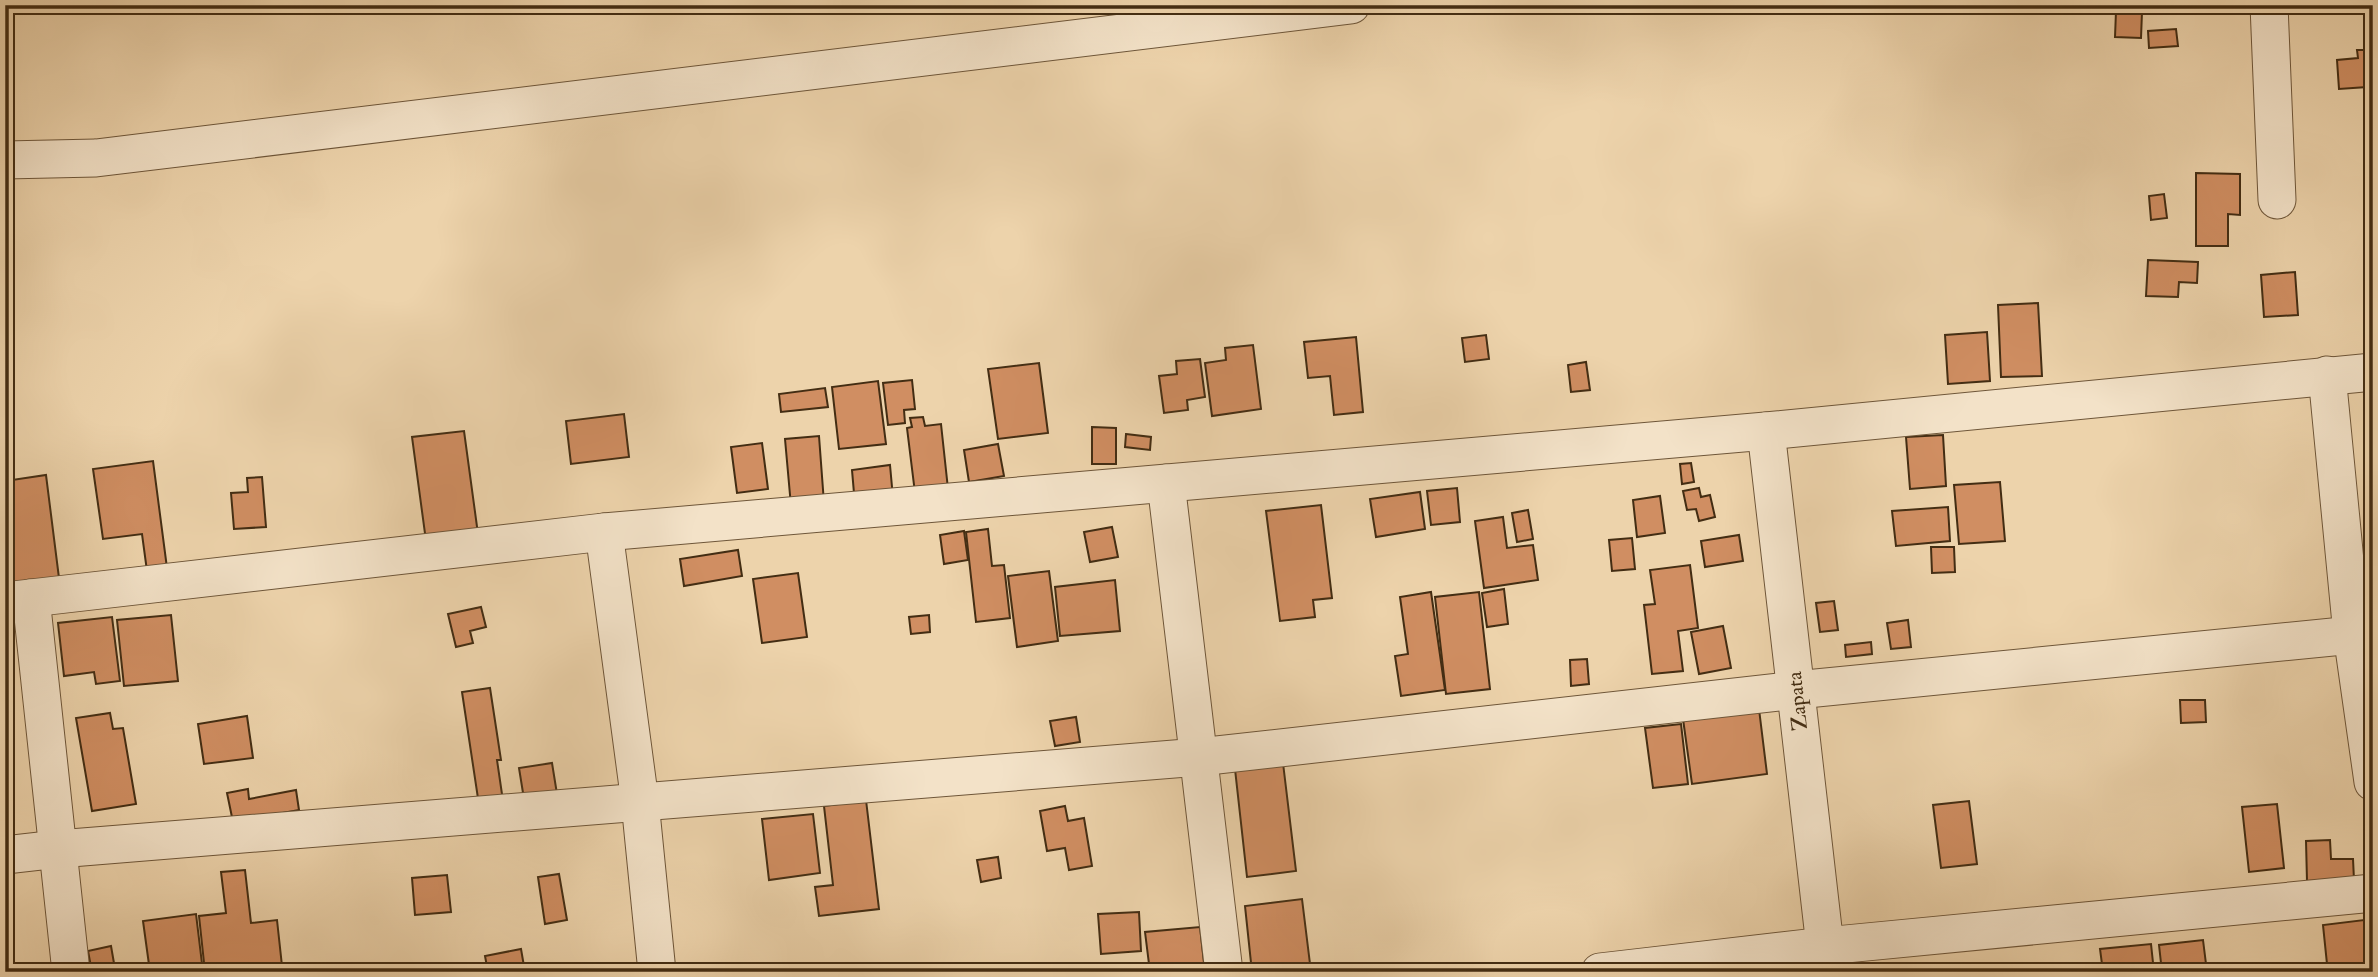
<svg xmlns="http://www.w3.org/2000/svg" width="2378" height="977" font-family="'IM FELL Double Pica',serif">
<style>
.building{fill:#d08e62;stroke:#432d13;stroke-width:2}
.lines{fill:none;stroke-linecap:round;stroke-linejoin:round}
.minor-casing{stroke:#6e5639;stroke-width:39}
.minor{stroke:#f3e2c8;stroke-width:37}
.labels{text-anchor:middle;stroke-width:5;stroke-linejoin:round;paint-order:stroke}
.street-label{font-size:21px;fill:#432d13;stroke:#f3e2c8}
</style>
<rect width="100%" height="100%" fill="#edd3ab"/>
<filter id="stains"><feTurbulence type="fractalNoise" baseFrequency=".00286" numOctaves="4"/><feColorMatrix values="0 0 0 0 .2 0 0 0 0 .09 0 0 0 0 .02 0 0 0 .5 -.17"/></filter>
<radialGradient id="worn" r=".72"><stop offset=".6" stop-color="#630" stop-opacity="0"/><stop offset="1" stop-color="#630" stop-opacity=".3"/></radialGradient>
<g class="building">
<polygon points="2116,11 2142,12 2141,38 2115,37"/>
<polygon points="2176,29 2178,46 2149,48 2148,31"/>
<polygon points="2357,50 2365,50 2367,87 2339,89 2337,60 2358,58"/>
<polygon points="2196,173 2240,174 2240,215 2228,214 2228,246 2196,246"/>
<polygon points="2164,194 2167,218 2151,220 2149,196"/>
<polygon points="2148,260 2198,262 2197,283 2179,282 2178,297 2146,296"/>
<polygon points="2295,272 2298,315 2264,317 2261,275"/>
<polygon points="2038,303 2042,376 2001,377 1998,305"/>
<polygon points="1987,332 1990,381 1948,384 1945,335"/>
<polygon points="1486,335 1489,359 1465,362 1462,338"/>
<polygon points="1356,337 1363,412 1334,415 1330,376 1308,378 1304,342"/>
<polygon points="1253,345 1261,409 1212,416 1205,363 1226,360 1225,348"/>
<polygon points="1200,359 1205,397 1187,400 1188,410 1164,413 1159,376 1177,374 1176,361"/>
<polygon points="1586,362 1590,390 1571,392 1568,365"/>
<polygon points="1039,363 1048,433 998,439 988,369"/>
<polygon points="912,380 915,409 904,410 905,423 888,425 883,383"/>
<polygon points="878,381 886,444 839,449 832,387"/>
<polygon points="825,388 828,407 781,412 779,394"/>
<polygon points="624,414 629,457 571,464 566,421"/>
<polygon points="923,417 925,426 941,424 948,489 915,493 907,428 912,427 910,418"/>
<polygon points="1092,427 1116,428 1116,464 1092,464"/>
<polygon points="464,431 478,534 426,541 412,437"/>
<polygon points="1126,434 1151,437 1150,450 1125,447"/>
<polygon points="1943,435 1946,486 1910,489 1906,437"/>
<polygon points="819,436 824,503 791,506 785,439"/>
<polygon points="762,443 768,489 737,493 731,447"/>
<polygon points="998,444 1004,476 969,482 964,450"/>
<polygon points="153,461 167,568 147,571 142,534 103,539 93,469"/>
<polygon points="1691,463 1694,482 1682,484 1680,464"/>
<polygon points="890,465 893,498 854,493 852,470"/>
<polygon points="46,475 59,578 9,585 5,559 5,481"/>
<polygon points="262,477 266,527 234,529 231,493 248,492 247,478"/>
<polygon points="2000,482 2005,541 1959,544 1954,485"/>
<polygon points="1457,488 1460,522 1431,525 1427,491"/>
<polygon points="1699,488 1701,497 1710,495 1715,517 1699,521 1696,509 1687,510 1683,491"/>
<polygon points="1420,492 1425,529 1376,537 1370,499"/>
<polygon points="1660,496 1665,533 1637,537 1633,500"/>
<polygon points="1321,505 1332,598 1313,600 1315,617 1280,621 1266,511"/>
<polygon points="1948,507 1950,541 1896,546 1892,511"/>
<polygon points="1528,510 1533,539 1517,542 1512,513"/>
<polygon points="1503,517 1507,548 1533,545 1538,580 1484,588 1475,521"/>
<polygon points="1112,527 1118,557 1090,562 1084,532"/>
<polygon points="988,529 992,566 1004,565 1010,618 976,622 966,532"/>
<polygon points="964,531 968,560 944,564 940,535"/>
<polygon points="1739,535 1743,561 1705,567 1701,541"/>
<polygon points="1632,538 1635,569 1612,571 1609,540"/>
<polygon points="1931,547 1954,547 1955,572 1932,573"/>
<polygon points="738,550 742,576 684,586 680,559"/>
<polygon points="1690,565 1698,628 1678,631 1683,671 1652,674 1644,605 1655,604 1650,570"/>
<polygon points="1049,571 1058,641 1017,647 1008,576"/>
<polygon points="798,573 807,637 762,643 753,579"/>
<polygon points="1115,580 1120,631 1060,636 1055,587"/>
<polygon points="1504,589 1508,624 1487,627 1482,593"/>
<polygon points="1431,592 1445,690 1401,696 1395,656 1408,654 1400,597"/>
<polygon points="1479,592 1490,689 1446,694 1435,597"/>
<polygon points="1834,601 1838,630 1820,632 1816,603"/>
<polygon points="481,607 486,627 470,631 473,643 456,647 448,614"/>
<polygon points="171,615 178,681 124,686 117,620"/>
<polygon points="929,615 930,632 911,634 909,617"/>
<polygon points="112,617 120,681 96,684 94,672 64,676 58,623"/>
<polygon points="1908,620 1911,647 1891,649 1887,623"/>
<polygon points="1723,626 1731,668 1699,674 1691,632"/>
<polygon points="1871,642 1872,654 1846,657 1845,645"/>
<polygon points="1587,659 1589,684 1571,686 1570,660"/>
<polygon points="490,688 501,760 497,760 503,801 479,805 462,692"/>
<polygon points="2180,700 2205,700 2206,722 2181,723"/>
<polygon points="1759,709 1767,774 1692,784 1683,719"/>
<polygon points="110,713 113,729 123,728 136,804 92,811 76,718"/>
<polygon points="247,716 253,758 204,764 198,724"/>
<polygon points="1076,717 1080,742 1055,746 1050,721"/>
<polygon points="1681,724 1688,784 1653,788 1645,728"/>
<polygon points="552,763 557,794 524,799 519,768"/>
<polygon points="1283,763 1296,871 1247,877 1235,769"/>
<polygon points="248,789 249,799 296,790 299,810 233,822 227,793"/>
<polygon points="866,800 879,909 819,916 815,887 833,885 824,806"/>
<polygon points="1969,801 1977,864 1941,868 1933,805"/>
<polygon points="2277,804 2284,868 2249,872 2242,807"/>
<polygon points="1065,806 1068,821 1084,818 1092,866 1069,870 1065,848 1047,851 1040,811"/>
<polygon points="813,814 820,873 769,880 762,819"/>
<polygon points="2330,840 2331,859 2353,859 2354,880 2307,881 2306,841"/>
<polygon points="998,857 1001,878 981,882 977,860"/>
<polygon points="245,870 251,923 277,920 282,966 255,970 255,972 205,972 199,916 226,913 221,872"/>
<polygon points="559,874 567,920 545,924 538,877"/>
<polygon points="447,875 451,912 415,915 412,878"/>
<polygon points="1302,899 1311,972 1252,972 1245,906"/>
<polygon points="1139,912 1141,951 1101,954 1098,914"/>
<polygon points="196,914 203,972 150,972 143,921"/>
<polygon points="2364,920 2369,972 2314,972 2313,966 2327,964 2323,925"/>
<polygon points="1200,927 1205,972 1150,972 1145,932"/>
<polygon points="2203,940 2207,972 2162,972 2159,945"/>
<polygon points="2151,944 2154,972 2103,972 2100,949"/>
<polygon points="111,946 115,969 92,972 88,951"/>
<polygon points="521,949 525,972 488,972 485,956"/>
<polygon points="2052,963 2052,972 2033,972 2033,964"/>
<polygon points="1913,965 1914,972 1877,972 1876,969"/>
</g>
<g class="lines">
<defs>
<g id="minor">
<polyline points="2269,5 2277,200"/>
<polyline points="5,160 96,158 1351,5"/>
<polyline points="2327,375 2352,634 2373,782"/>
<polyline points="1766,431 1825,946 1825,969"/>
<polyline points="1166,483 1224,972"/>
<polyline points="604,532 640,802 657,972"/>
<polyline points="31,598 71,972"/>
<polyline points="5,601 604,532 1766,431 2373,372"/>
<polyline points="5,855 58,849 1199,757 1796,690 2373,633"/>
<polyline points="1600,972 1825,946 2373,893"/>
</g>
</defs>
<use href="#minor" class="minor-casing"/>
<use href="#minor" class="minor"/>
</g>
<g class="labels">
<g class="street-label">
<text transform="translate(1797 701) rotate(-96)" y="7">Zapata</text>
</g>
</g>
<rect width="2378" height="977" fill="none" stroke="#edd3ab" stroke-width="28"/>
<rect x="7" y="7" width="2364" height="963" fill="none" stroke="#432d13" stroke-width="3.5"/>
<rect x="14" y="14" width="2350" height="949" fill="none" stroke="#432d13" stroke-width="2"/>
<rect width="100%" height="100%" filter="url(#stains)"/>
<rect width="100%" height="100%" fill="url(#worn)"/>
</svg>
